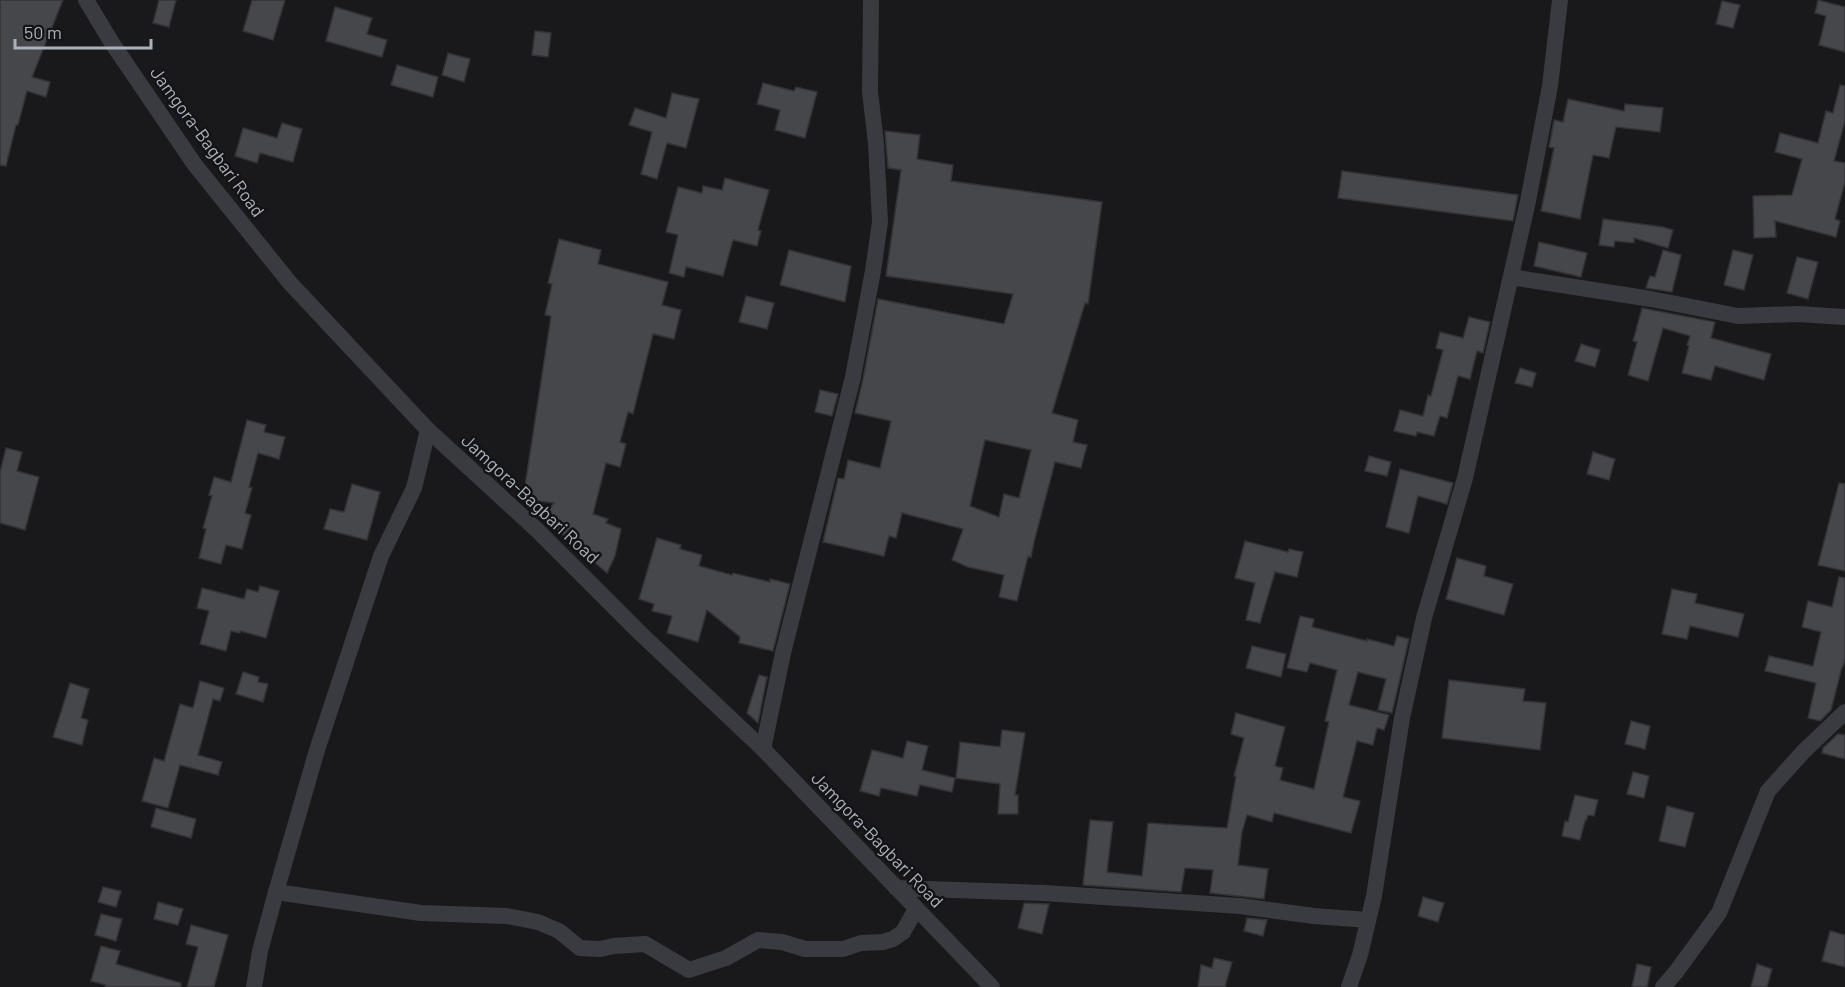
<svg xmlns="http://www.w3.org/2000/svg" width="1845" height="987" font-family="Barlow,sans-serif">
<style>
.building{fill:#45474b;stroke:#333337;stroke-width:1.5;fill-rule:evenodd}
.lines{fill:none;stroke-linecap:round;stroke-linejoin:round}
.minor{stroke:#3a3b40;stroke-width:16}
.labels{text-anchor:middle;stroke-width:5;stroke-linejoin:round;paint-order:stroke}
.street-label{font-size:18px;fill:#abb1ba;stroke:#141416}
</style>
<rect width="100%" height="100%" fill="#19191b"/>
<g class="building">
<polygon points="0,0 63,0 32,77 50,82 46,97 27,91 18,125 16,125 6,166 0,165"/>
<polygon points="159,0 176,0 169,27 153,23"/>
<polygon points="252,0 285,0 273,40 243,31"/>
<polygon points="1818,0 1845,7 1845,52 1819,45 1826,16 1815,13"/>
<polygon points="1722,1 1740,5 1733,28 1716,24"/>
<polygon points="335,7 372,18 367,34 387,40 382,57 326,41"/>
<polygon points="535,31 551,33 548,57 532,55"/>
<polygon points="448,53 470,59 464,82 442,75"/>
<polygon points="397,65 438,77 433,97 391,85"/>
<polygon points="763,83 794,91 796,87 817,92 805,138 775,130 780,110 757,104"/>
<polygon points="1840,85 1845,86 1845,121 1834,161 1845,163 1845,182 1835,219 1840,221 1836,237 1775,221 1776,237 1754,238 1753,196 1792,195 1802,159 1775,152 1780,133 1818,143 1826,111 1833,113"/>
<polygon points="672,93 699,99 686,148 667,143 657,179 641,174 652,132 629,125 635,108 666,118"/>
<polygon points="1568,99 1624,111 1625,104 1663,108 1660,132 1616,127 1609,158 1593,155 1580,219 1541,211 1554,148 1549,147 1554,120 1563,122"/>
<polygon points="282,123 302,129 293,162 260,153 257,163 235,156 243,128 277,138"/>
<path d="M 885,131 L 920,135 L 917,159 L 953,165 L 951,181 L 1102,202 L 1088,304 L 1085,303 L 1052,413 L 1078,420 L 1073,442 L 1087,445 L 1081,468 L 1055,462 L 1034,542 L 1031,557 L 1028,556 L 1017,601 L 999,597 L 1004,575 L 968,567 L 952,560 L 963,529 L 902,513 L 896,538 L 889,536 L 884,556 L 823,542 L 838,478 L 844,479 L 848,460 L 880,468 L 891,421 L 855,413 L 863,379 L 878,299 L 1004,324 L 1013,294 L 886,276 L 901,170 L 888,168 ZM 985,440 L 1031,450 L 1019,498 L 1004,494 L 999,517 L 970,506 Z"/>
<polygon points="1342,171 1518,195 1513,221 1338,198"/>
<polygon points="725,178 769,190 758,230 761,231 757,246 733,240 723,276 686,267 684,277 669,273 678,235 666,232 678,187 702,193 703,186 722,190"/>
<polygon points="1603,219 1663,227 1673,230 1668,248 1634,238 1634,243 1615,241 1614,247 1599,245"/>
<polygon points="559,239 601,250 598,264 668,282 662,305 681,310 674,339 653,334 633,414 628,412 620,442 626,444 620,467 606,463 593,514 608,519 606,523 621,529 615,556 607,573 542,517 554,503 523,499 551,316 545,315 552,284 548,283"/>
<polygon points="1539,242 1587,253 1581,277 1534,266"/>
<polygon points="789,250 851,266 845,302 780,285"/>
<polygon points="1663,250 1681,255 1672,292 1646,288 1650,276 1655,277"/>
<polygon points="1733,250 1753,255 1744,290 1724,285"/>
<polygon points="1797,257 1818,262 1808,299 1787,293"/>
<polygon points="746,296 774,303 767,329 739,322"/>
<polygon points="1642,308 1715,322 1711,338 1771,354 1764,380 1715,366 1711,380 1682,373 1689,346 1687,345 1690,336 1663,328 1648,381 1628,375 1637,342 1633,341"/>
<polygon points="1469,317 1490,322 1483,353 1477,351 1470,379 1458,376 1447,418 1440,416 1434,436 1417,432 1416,436 1394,431 1400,410 1423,416 1428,395 1431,396 1443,350 1436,348 1440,332 1463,338"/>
<polygon points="1581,344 1600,350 1595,367 1575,361"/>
<polygon points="1520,368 1536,373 1532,387 1515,383"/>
<polygon points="820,390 838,394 832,416 815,412"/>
<polygon points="247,420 266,425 264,432 285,437 279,459 258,453 249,487 252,488 245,513 251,515 242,549 226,545 221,564 199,558 206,529 203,528 212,496 209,495 214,477 231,482"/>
<polygon points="6,448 22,452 17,471 39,477 25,530 0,523 0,472"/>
<polygon points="1593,452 1615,459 1609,480 1587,474"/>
<polygon points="1369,456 1391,462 1387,476 1365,471"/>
<polygon points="1400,469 1453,483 1447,504 1418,496 1409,533 1386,527"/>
<polygon points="1839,483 1845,484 1845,571 1818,565"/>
<polygon points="352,484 380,492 367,540 324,529 330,509 344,512"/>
<polygon points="657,538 681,545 680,549 702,555 699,566 732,575 733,573 770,582 770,579 790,584 773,651 739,643 740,637 707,610 698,642 667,633 672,616 652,611 654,604 639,599"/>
<polygon points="1245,541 1288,552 1289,549 1303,552 1297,577 1275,572 1260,623 1246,620 1255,583 1235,578"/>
<polygon points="1457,558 1486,566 1484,576 1513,584 1504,615 1446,599"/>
<polygon points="1839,577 1845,578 1845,659 1843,667 1842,667 1831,710 1820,721 1808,718 1816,683 1765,671 1769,656 1813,666 1821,632 1802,627 1808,601 1832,607"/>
<polygon points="260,586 279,591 266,638 240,631 240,633 231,631 226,651 200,644 209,611 197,608 202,588 244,599 247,589 258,592"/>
<polygon points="1672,589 1697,594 1695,603 1744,614 1738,637 1690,626 1687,639 1662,634"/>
<polygon points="1300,616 1314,619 1312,627 1367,641 1367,639 1394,646 1397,636 1409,639 1392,713 1378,710 1386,679 1358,672 1349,705 1389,715 1384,730 1377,728 1373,745 1357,741 1343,797 1360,801 1351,833 1274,813 1272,822 1247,815 1242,832 1238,865 1268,869 1264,899 1210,893 1213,870 1185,868 1181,892 1083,885 1090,820 1113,822 1107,872 1142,876 1148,823 1227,828 1236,776 1234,776 1244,738 1231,734 1236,713 1285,727 1275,766 1283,768 1280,780 1314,789 1329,722 1325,721 1337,670 1310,663 1307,672 1287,668"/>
<polygon points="1252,646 1286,654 1281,677 1246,668"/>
<polygon points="243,672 259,677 258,682 268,684 263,702 236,694"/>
<polygon points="759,675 767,677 758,723 747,713"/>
<polygon points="1449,680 1525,689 1523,701 1546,703 1540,750 1442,738"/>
<polygon points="200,681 224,688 220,701 213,699 198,755 222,762 218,775 180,765 168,808 142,801 154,758 164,761 180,704 193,708"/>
<polygon points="70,683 89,689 81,718 88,720 82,745 53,737"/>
<polygon points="1631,721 1650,726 1645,749 1625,744"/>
<polygon points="1002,730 1025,733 1015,795 1018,795 1018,814 998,814 1000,784 956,778 960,742 1000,747"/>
<polygon points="1838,734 1845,735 1845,759 1822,753 1823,748"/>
<polygon points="907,741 928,746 922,770 955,778 952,792 920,785 917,796 881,788 879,796 860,791 872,750 903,758"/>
<polygon points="1633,772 1649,776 1644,798 1627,794"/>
<polygon points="1575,795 1598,800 1594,816 1588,815 1586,821 1585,821 1580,840 1562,836 1565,821 1568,822"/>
<polygon points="1667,806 1694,813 1685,847 1659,841"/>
<polygon points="156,808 196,819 191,838 151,827"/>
<polygon points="103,887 121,891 116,907 98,902"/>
<polygon points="1423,897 1444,903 1438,922 1418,916"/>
<polygon points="158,902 183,909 178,925 154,919"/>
<polygon points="1024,903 1049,904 1042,934 1018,928"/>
<polygon points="101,914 122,919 116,941 95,935"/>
<polygon points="1247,918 1267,920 1263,936 1244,931"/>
<polygon points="191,925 228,935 214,987 187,987 198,947 186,944"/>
<polygon points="1830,931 1845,935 1845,967 1822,961"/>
<polygon points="101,946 120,951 116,964 181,983 181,987 105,987 106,985 91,981"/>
<polygon points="1214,958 1232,962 1225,987 1198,987 1201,965 1212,968"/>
<polygon points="1637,964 1651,967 1647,987 1632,987"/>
<polygon points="1757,964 1772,969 1767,987 1751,987"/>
</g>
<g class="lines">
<g class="minor">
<polyline points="86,0 112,43 195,165 290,283 428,430 537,530 640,633 763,749 992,987"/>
<polyline points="1511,277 1651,299 1738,316 1798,314 1845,317"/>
<polyline points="763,749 783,653 853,377 873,271 880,222 876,143 870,92 871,0"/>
<polyline points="896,888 1044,893 1240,906 1314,916 1368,920"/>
<polyline points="276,892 421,913 507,916 538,922 559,931 580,948 600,949 614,946 645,944 689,970 726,958 758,940 782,942 805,949 843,949 861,943 883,942 893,939 903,932 916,909"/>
<polyline points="254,987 260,951 276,892 317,750 381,556 414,488 428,430"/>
<polyline points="1349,987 1360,955 1374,896 1402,718 1424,618 1465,478 1528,201 1550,86 1560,0"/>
<polyline points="1663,987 1676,972 1719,913 1768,791 1803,752 1845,712"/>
</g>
</g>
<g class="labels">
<g class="street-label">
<text transform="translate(207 142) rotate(54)" y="6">Jamgora-Bagbari Road</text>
<text transform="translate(530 499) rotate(43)" y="6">Jamgora-Bagbari Road</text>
<text transform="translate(877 840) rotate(46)" y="6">Jamgora-Bagbari Road</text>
</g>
</g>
<path d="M15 39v9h136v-9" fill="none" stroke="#abb1ba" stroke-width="3"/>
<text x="24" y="39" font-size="18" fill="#abb1ba" stroke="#141416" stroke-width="4.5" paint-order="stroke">50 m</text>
</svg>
